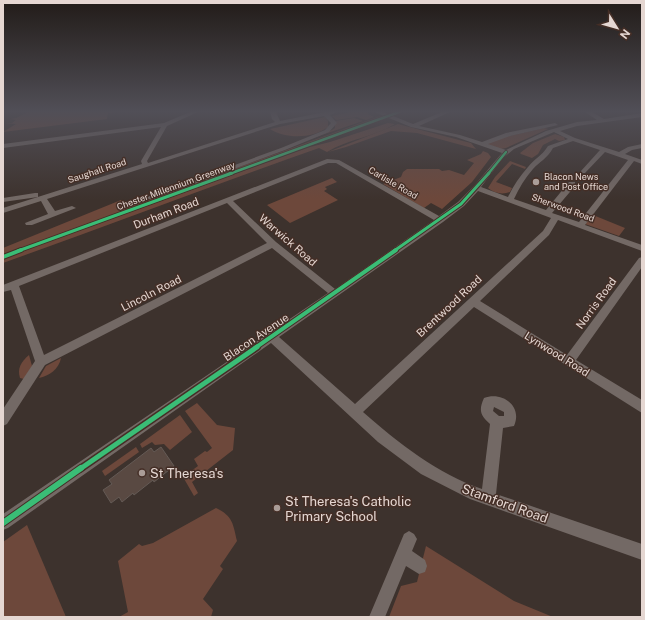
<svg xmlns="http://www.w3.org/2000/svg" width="645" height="620" font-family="'Public Sans',sans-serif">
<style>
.green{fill:#6d483b}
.building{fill:#594942;stroke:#645a55}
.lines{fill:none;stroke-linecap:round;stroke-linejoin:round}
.minor{fill:#736965;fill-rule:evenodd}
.cycleway-far4-casing{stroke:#442e26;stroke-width:4}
.cycleway-far3-casing{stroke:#442e26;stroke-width:5}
.cycleway-far2-casing{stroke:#442e26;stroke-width:6}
.cycleway-far1-casing{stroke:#442e26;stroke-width:8}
.cycleway-casing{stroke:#442e26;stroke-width:8}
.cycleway-far4{stroke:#3abd76;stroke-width:2.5}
.cycleway-far3{stroke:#3abd76;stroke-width:3}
.cycleway-far2{stroke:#3abd76;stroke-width:4}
.cycleway-far1{stroke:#3abd76;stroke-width:5}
.cycleway{stroke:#3abd76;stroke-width:6}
.poi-dot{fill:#aa9d98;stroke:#442e26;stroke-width:1.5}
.labels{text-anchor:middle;stroke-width:3;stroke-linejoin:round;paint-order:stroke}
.far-street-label{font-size:9px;fill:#e5d7d2;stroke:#442e26}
.far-poi-label{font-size:9px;fill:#e5d7d2;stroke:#442e26;text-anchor:start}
.street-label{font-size:11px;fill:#e5d7d2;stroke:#442e26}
.near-poi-label{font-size:13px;fill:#e5d7d2;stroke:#442e26;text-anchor:start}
.near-street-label{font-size:13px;fill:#e5d7d2;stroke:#442e26}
</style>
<rect width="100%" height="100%" fill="#3d322d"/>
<g class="green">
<polygon points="28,112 117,112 108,113 107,119 3,132 16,124 5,123 12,123 16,120 10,119 16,118"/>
<polygon points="351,112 368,112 368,114 374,117 366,120 357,117 336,120 332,116"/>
<polygon points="380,116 383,117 112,218 3,256 3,248 121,200 129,207"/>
<path d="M 325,117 L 328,121 L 328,127 C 312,139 286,139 270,129 Z"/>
<polygon points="354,118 363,121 304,141 332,130 335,128 335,121"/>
<path d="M 388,123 L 395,124 C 374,137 348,139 327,152 L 319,148 C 214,185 109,225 3,263 L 3,258 L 310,147 L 330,142 Z"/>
<polygon points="398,124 463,141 471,143 476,149 417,133 391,131 346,147 328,152"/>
<polygon points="544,128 548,129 506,148 501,149 486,144 496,139"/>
<polygon points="555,134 564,137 565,140 559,141 555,139 543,145 538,154 532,158 521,154 520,153 533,143"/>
<polygon points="483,151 488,153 491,157 472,182 442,209 431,203 424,208 383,184 401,177 403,172 407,169 439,169 442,171 449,170 464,175 474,163 467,160 481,154"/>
<path d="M 510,161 L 526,167 L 525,169 L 512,164 L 496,182 L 512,188 L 510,192 C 502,195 494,193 488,188 L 495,177 Z"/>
<polygon points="332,178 337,182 325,187 327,189 324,191 338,200 290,223 267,205"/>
<polygon points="593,215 625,228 619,236 585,224"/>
<path d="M 29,355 L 32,366 L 24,379 L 20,378 C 17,368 21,362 29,355 Z"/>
<path d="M 61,358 C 59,369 49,376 39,378 L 46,366 Z"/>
<polygon points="197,403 217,425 235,428 233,450 192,482 198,493 194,496 183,477 198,466 194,459 205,451 207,452 212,448 185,411"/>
<polygon points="180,415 192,432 170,450 164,444 155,445 152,442 142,448 140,444"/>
<polygon points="136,447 139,452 105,476 102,471"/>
<path d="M 216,508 C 233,516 233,524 237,541 L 220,566 L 223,569 L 203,599 L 213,610 L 211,617 L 119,617 L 128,612 L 118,561 L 139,544 L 142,546 L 153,543 Z"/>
<polygon points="27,525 66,617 3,617 3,542"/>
<polygon points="426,546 514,601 553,617 389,617 401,586 417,582"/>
</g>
<polygon class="building" points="161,447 174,466 154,482 153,480 134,495 133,493 122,502 119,497 111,503 103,490 112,484 109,480 151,448 154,452"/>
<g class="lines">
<g class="minor">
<polygon points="190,112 198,112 167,126 147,161 148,163 275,122 272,119 270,112 276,112 280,121 325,112 337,112 330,115 337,123 329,132 285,150 154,199 148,199 147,197 281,148 325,130 331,123 324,116 280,124 47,199 55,211 72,206 76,208 32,225 26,225 25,223 48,214 41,201 3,213 3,208 142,164 141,161 161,127 3,148 3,144 164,123"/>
<path d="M 374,112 L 383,112 L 413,124 L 442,112 L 450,112 L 419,126 L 460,135 L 482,142 L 506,133 L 555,123 L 558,125 L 510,136 L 488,144 L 506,150 L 546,131 L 577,122 L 597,120 L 585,112 L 592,112 L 604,119 L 642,113 L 642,117 L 577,126 L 560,131 L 575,138 L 619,152 L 628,147 L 642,144 L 642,148 L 632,150 L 625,154 L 642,160 L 642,164 L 634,161 L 585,225 L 642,245 L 642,251 L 558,220 L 549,235 L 480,301 L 567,355 L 639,258 L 642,257 L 642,267 L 576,360 L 642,400 L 642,413 L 474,307 L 363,412 C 398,443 438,474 482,489 L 490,424 C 481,416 478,411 484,398 C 502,391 523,406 514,426 L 503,428 L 496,494 L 642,544 L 642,560 L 470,499 L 421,474 L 378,442 L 271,343 L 8,528 L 3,530 L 3,514 L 328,293 L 272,248 L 45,365 L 7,424 L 3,426 L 3,409 L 35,361 L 11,290 L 3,292 L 3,285 L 327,159 L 339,160 L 439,216 L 458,202 L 474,186 L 502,153 L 456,137 L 411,127 ZM 554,132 L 568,139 L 548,146 C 541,157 535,158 528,167 C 520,176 513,186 508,197 L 481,187 L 503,158 L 514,149 ZM 573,141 L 600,150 L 581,171 L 581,173 L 585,173 L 605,152 L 628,160 L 579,222 L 552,213 L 575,186 L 575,182 L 569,182 L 546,210 L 514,199 C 519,188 525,178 533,169 C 540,161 547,159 553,148 ZM 328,163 L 336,163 L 434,220 L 335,289 L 276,242 L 233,201 ZM 478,191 L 551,218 L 543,231 L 355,404 L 279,337 L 443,222 L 464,206 ZM 227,203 L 267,243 L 44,355 L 19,286 ZM 494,407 L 504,412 L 504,416 L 499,416 L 493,411 Z"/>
<polygon points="35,193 38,193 38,197 3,202 3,198"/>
<polygon points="409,531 414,534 417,539 412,551 425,560 427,566 425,572 419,574 406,566 385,617 369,617 404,534"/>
</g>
<defs>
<g id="cycleway-far4">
<polyline points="229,174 399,112"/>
<polyline points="488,174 506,152"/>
</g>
<g id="cycleway-far3">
<polyline points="18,251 232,173"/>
<polyline points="394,251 461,204 489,173"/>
</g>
<g id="cycleway-far2">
<polyline points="3,257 21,250"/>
<polyline points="255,348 396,250"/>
</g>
<polyline id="cycleway-far1" points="80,469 257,347"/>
<polyline id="cycleway" points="3,523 81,468"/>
</defs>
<use href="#cycleway-far4" class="cycleway-far4-casing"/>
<use href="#cycleway-far3" class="cycleway-far3-casing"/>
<use href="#cycleway-far2" class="cycleway-far2-casing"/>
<use href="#cycleway-far1" class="cycleway-far1-casing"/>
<use href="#cycleway" class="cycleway-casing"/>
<use href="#cycleway-far4" class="cycleway-far4"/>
<use href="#cycleway-far3" class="cycleway-far3"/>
<use href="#cycleway-far2" class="cycleway-far2"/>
<use href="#cycleway-far1" class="cycleway-far1"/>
<use href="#cycleway" class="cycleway"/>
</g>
<linearGradient id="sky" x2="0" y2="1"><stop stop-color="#221c19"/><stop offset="0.56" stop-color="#514f57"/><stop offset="1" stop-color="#514f57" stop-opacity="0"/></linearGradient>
<rect width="645" height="199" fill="url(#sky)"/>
<g class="poi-dot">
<circle cx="536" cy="182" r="4"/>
<circle cx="142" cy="473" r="4"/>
<circle cx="277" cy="508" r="4"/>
</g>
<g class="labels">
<g class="far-street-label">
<text transform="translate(97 171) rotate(-18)" y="3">Saughall Road</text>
<text transform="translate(393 183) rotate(30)" y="3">Carlisle Road</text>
<text transform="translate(176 186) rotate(-20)" y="3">Chester Millennium Greenway</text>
<text transform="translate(563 208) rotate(20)" y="3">Sherwood Road</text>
</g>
<g class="far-poi-label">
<text x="544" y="180">Blacon News<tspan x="544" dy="10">and Post Office</tspan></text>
</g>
<g class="street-label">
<text transform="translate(166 213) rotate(-21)" y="4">Durham Road</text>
<text transform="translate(288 240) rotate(41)" y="4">Warwick Road</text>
<text transform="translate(151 293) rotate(-27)" y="4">Lincoln Road</text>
<text transform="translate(596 303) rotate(-54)" y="4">Norris Road</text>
<text transform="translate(449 306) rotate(-43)" y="4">Brentwood Road</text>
<text transform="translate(256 337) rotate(-34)" y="4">Blacon Avenue</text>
<text transform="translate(557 354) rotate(32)" y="4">Lynwood Road</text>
</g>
<g class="near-poi-label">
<text x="150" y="478">St Theresa's</text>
<text x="285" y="506">St Theresa's Catholic<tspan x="285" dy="15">Primary School</tspan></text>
</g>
<g class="near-street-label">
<text transform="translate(505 503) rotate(20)" y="5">Stamford Road</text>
</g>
</g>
<rect width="645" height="620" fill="none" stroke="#e5d7d2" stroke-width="8"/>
<g transform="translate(617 28) rotate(127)" stroke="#442e26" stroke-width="3" paint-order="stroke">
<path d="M0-3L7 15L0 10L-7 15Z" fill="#e5d7d2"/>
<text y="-6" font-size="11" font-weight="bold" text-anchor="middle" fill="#e5d7d2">N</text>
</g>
</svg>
